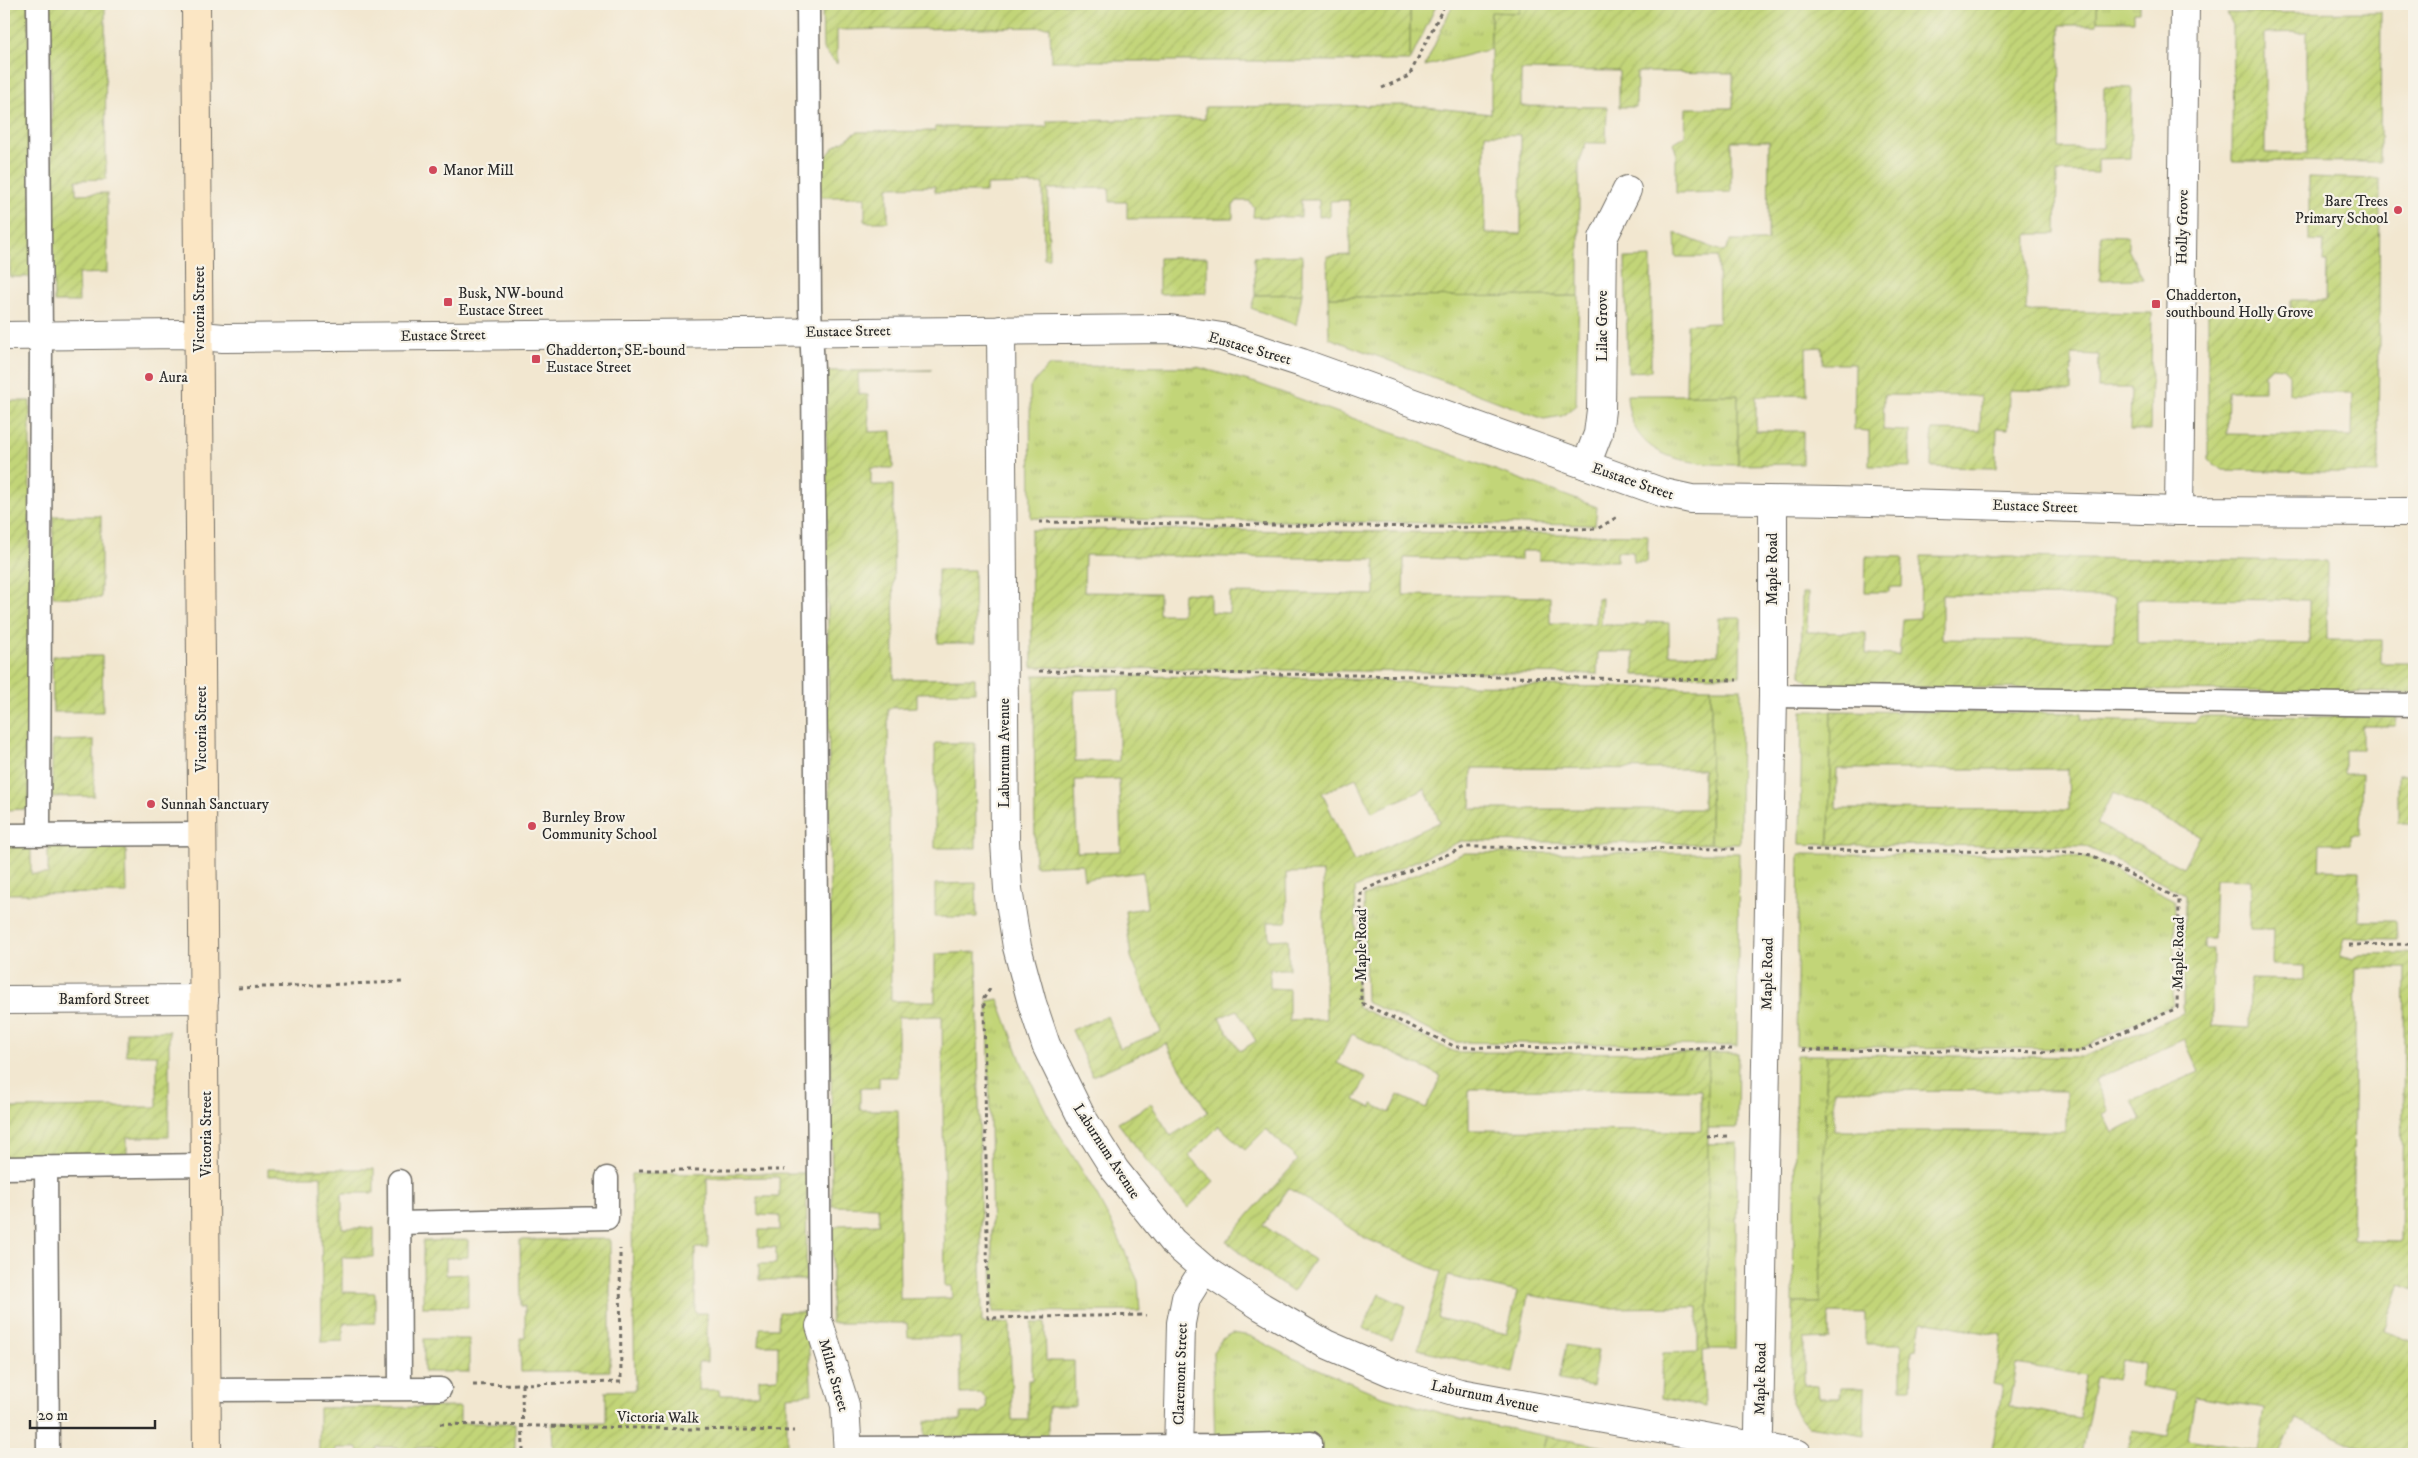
<svg xmlns="http://www.w3.org/2000/svg" width="2418" height="1458" font-family="'IM FELL DW Pica',serif">
<style>
.grass{fill:url(#grass-tufts);stroke:#768052}
.garden{fill:url(#garden-furrows);stroke:#768052;fill-rule:evenodd}
.lines{fill:none;stroke-linecap:round;stroke-linejoin:round}
.lane-casing{stroke:#716d65;stroke-width:25}
.street-casing{stroke:#716d65;stroke-width:30}
.secondary-casing{stroke:#716d65;stroke-width:30}
.path{stroke:#716d65;stroke-width:3;stroke-dasharray:4 4;stroke-linecap:butt}
.lane{stroke:#fff;stroke-width:22}
.street{stroke:#fff;stroke-width:28}
.secondary{stroke:#fbe6c4;stroke-width:28}
.poi-dot{fill:#d1495b;stroke:#f7f3e8;stroke-width:2}
.labels{text-anchor:middle;stroke-width:4.5;stroke-linejoin:round;paint-order:stroke}
.poi-label{font-size:15px;fill:#2b2b2b;stroke:#f7f3e8;text-anchor:start}
.street-label{font-size:15px;fill:#2b2b2b;stroke:#f7f3e8}
</style>
<defs>
<pattern id="grass-tufts" width="24" height="20" patternUnits="userSpaceOnUse" patternTransform="scale(1.25)"><rect width="24" height="20" fill="#c2d578"/><path d="M3 7l-1-3M5 7V3M7 7l1-3M15 17l-1-3M17 17v-4M19 17l1-3" fill="none" stroke="#a7b768"/></pattern>
<pattern id="garden-furrows" width="10" height="10" patternUnits="userSpaceOnUse" patternTransform="scale(1.25)"><rect width="10" height="10" fill="#c2d578"/><path d="M-1 1l2-2M0 10L10 0M9 11l2-2" fill="none" stroke="#a7b768"/></pattern>
</defs>
<rect width="100%" height="100%" fill="#f7f3e8"/>
<filter id="ink" filterUnits="userSpaceOnUse"><feTurbulence type="fractalNoise" baseFrequency=".02" numOctaves="2"/><feDisplacementMap in="SourceGraphic" scale="10" xChannelSelector="R" yChannelSelector="G"/><feConvolveMatrix kernelMatrix="1 2 1 2 8 2 1 2 1" color-interpolation-filters="sRGB"/></filter>
<filter id="wash" filterUnits="userSpaceOnUse"><feTurbulence type="fractalNoise" baseFrequency=".0096" numOctaves="4" result="noise"/><feDisplacementMap in="SourceGraphic" scale="20" xChannelSelector="R" yChannelSelector="G"/><feGaussianBlur stdDeviation="1.12" result="paint"/><feColorMatrix in="noise" values="0 0 0 0 0 0 0 0 0 0 0 0 0 0 0 0 0 1.4 0 .05"/><feComposite in="paint" operator="in"/></filter>
<g filter="url(#wash)">
<rect width="100%" height="100%" fill="#f2e7d0"/>
<g class="grass">
<polygon points="1410,4 1437,4 1410,61"/>
<polygon points="1453,4 1520,4 1520,13 1491,13 1491,49 1425,66"/>
<polygon points="2097,4 2140,4 2140,12 2134,12 2134,21 2097,21"/>
<polygon points="1302,294 1296,325 1251,308 1255,295"/>
<polygon points="1579,296 1576,405 1562,416 1544,419 1329,338 1328,297"/>
<polygon points="1048,366 1197,367 1256,383 1597,507 1595,525 1031,518 1030,387"/>
<path d="M 1627,395 L 1738,395 L 1738,465 C 1686,464 1630,460 1627,395 Z"/>
<polygon points="1711,688 1741,688 1740,844 1710,844"/>
<polygon points="1802,711 1831,711 1829,845 1800,844"/>
<polygon points="1464,853 1739,853 1737,1046 1456,1042 1366,1002 1364,896"/>
<polygon points="1799,854 2072,855 2095,860 2175,901 2173,1005 2079,1049 1796,1046"/>
<polygon points="998,999 1022,1063 1050,1119 1094,1190 1116,1232 1138,1281 1140,1311 993,1312 988,1001"/>
<polygon points="1708,1053 1738,1053 1737,1128 1707,1128"/>
<polygon points="1796,1055 1827,1055 1820,1303 1793,1303"/>
<polygon points="1737,1143 1735,1349 1708,1349 1707,1144"/>
<polygon points="1233,1333 1250,1336 1293,1358 1379,1395 1461,1419 1546,1436 1542,1454 1215,1454 1213,1352 1222,1339"/>
</g>
<g class="garden">
<polygon points="4,4 28,4 33,277 10,277 10,257 4,257"/>
<polygon points="50,4 105,4 106,179 76,180 76,194 107,193 107,273 78,274 79,302 54,302"/>
<polygon points="822,4 1410,4 1410,61 1051,61 1050,27 837,30 837,64 823,49"/>
<path d="M 1520,4 L 2097,4 L 2097,25 L 2060,25 L 2059,148 L 2103,148 L 2104,87 L 2132,88 L 2130,158 L 2098,159 L 2098,173 L 2057,172 L 2056,234 L 2028,234 L 2026,311 L 2152,313 L 2150,430 L 2130,430 L 2131,388 L 2098,388 L 2099,355 L 2072,354 L 2071,391 L 2009,390 L 2008,429 L 1997,428 L 1996,468 L 1931,467 L 1932,430 L 1980,431 L 1981,399 L 1980,396 L 1884,395 L 1883,430 L 1910,431 L 1910,467 L 1869,466 L 1869,431 L 1854,430 L 1855,364 L 1823,364 L 1822,347 L 1806,348 L 1807,395 L 1756,396 L 1756,431 L 1803,431 L 1803,464 L 1738,465 L 1738,395 L 1686,395 L 1687,324 L 1719,323 L 1718,257 L 1676,257 L 1675,233 L 1724,252 L 1730,241 L 1768,241 L 1769,141 L 1731,141 L 1731,192 L 1676,193 L 1676,152 L 1673,143 L 1685,136 L 1686,108 L 1733,108 L 1733,73 L 1637,72 L 1636,107 L 1619,107 L 1619,71 L 1521,70 L 1521,106 L 1607,107 L 1606,143 L 1586,143 L 1579,164 L 1579,296 L 1328,297 L 1327,256 L 1350,255 L 1349,200 L 1330,201 L 1330,216 L 1319,217 L 1319,200 L 1301,200 L 1301,217 L 1253,217 L 1254,207 L 1249,201 L 1237,201 L 1233,206 L 1233,218 L 1127,219 L 1127,202 L 1110,202 L 1109,188 L 1048,189 L 1049,258 L 1044,258 L 1043,184 L 986,185 L 986,192 L 935,192 L 935,186 L 888,187 L 888,222 L 865,222 L 865,197 L 820,197 L 820,165 L 834,147 L 857,132 L 935,131 L 935,127 L 1047,127 L 1047,121 L 1205,119 L 1205,107 L 1408,105 L 1491,114 L 1491,12 L 1519,13 ZM 1485,134 L 1521,135 L 1521,234 L 1485,233 Z"/>
<path d="M 2381,12 L 2380,162 L 2232,161 L 2233,25 L 2227,13 ZM 2307,32 L 2307,153 L 2265,153 L 2265,33 Z"/>
<path d="M 2309,177 L 2380,179 L 2378,473 L 2222,470 L 2208,460 L 2208,311 L 2291,314 L 2291,300 L 2326,300 L 2327,262 L 2323,262 L 2324,242 L 2309,241 ZM 2272,367 L 2283,368 L 2289,375 L 2289,393 L 2353,393 L 2352,436 L 2227,434 L 2228,391 L 2265,391 L 2265,374 Z"/>
<polygon points="2101,235 2128,236 2128,249 2143,279 2100,280"/>
<polygon points="1302,255 1302,294 1255,295 1254,257"/>
<polygon points="1207,257 1207,293 1159,294 1159,258"/>
<polygon points="1651,257 1651,371 1628,372 1625,258"/>
<path d="M 932,370 L 858,373 L 859,394 L 868,395 L 869,432 L 892,431 L 893,468 L 871,468 L 871,485 L 893,485 L 894,679 L 975,678 L 975,692 L 917,693 L 917,707 L 888,708 L 891,1001 L 935,1001 L 935,954 L 977,952 L 982,1323 L 1010,1323 L 1012,1420 L 1028,1420 L 1028,1380 L 1032,1380 L 1032,1323 L 1045,1323 L 1046,1361 L 1074,1361 L 1075,1406 L 1048,1406 L 1048,1439 L 925,1437 L 925,1421 L 961,1420 L 961,1413 L 981,1413 L 987,1408 L 986,1399 L 981,1393 L 961,1394 L 960,1337 L 908,1337 L 907,1323 L 831,1323 L 833,1229 L 839,1225 L 879,1224 L 878,1207 L 832,1206 L 826,371 ZM 942,1016 L 945,1286 L 951,1286 L 952,1298 L 900,1299 L 898,1110 L 860,1110 L 860,1088 L 879,1088 L 879,1077 L 898,1077 L 898,1017 Z"/>
<polygon points="4,401 30,401 29,809 4,810"/>
<polygon points="53,516 101,516 101,598 53,597"/>
<path d="M 1138,529 L 1648,535 L 1647,562 L 1634,562 L 1633,552 L 1617,551 L 1617,561 L 1539,560 L 1539,551 L 1521,551 L 1521,560 L 1404,558 L 1403,595 L 1550,597 L 1550,623 L 1596,624 L 1597,599 L 1602,598 L 1601,625 L 1646,625 L 1646,622 L 1669,623 L 1669,654 L 1718,655 L 1719,618 L 1741,618 L 1740,676 L 1634,675 L 1634,652 L 1598,652 L 1597,674 L 1032,667 L 1031,530 ZM 1085,555 L 1375,559 L 1375,595 L 1230,593 L 1229,613 L 1210,612 L 1210,594 L 1183,593 L 1182,614 L 1159,614 L 1159,593 L 1084,592 Z"/>
<polygon points="1866,556 1903,557 1902,587 1889,587 1889,592 1865,592"/>
<path d="M 1921,556 L 2327,561 L 2327,640 L 2381,640 L 2381,663 L 2414,663 L 2414,693 L 1812,686 L 1801,675 L 1802,593 L 1808,593 L 1807,632 L 1866,633 L 1866,654 L 1899,655 L 1902,619 L 1920,618 ZM 1942,595 L 2115,597 L 2114,641 L 1942,639 ZM 2137,599 L 2309,600 L 2309,644 L 2137,643 Z"/>
<polygon points="938,570 974,570 975,643 938,643"/>
<polygon points="52,656 102,656 103,712 53,712"/>
<path d="M 1034,675 L 1326,678 L 1462,685 L 1711,688 L 1710,844 L 1461,841 L 1355,888 L 1358,1007 L 1455,1052 L 1708,1053 L 1708,1349 L 1703,1350 L 1705,1407 L 1661,1398 L 1663,1353 L 1698,1352 L 1698,1307 L 1608,1308 L 1528,1295 L 1513,1373 L 1418,1349 L 1441,1272 L 1365,1238 L 1289,1188 L 1263,1225 L 1314,1260 L 1293,1292 L 1269,1276 L 1227,1242 L 1250,1213 L 1298,1160 L 1266,1129 L 1245,1150 L 1219,1126 L 1189,1156 L 1214,1181 L 1188,1208 L 1153,1169 L 1118,1123 L 1151,1104 L 1171,1136 L 1208,1112 L 1170,1052 L 1167,1043 L 1092,1076 L 1072,1030 L 1107,1016 L 1120,1048 L 1161,1032 L 1131,957 L 1125,911 L 1147,908 L 1143,872 L 1084,879 L 1082,864 L 1035,866 ZM 1119,689 L 1119,761 L 1075,761 L 1074,690 ZM 1472,768 L 1703,769 L 1703,809 L 1471,809 ZM 1356,778 L 1372,812 L 1425,789 L 1440,822 L 1354,862 L 1322,793 ZM 1119,779 L 1121,851 L 1077,852 L 1075,780 ZM 1323,872 L 1326,1019 L 1289,1020 L 1289,989 L 1270,988 L 1270,969 L 1289,969 L 1288,939 L 1269,940 L 1268,922 L 1287,922 L 1286,873 ZM 1237,1010 L 1256,1041 L 1240,1051 L 1219,1018 ZM 1352,1034 L 1441,1076 L 1426,1108 L 1398,1095 L 1390,1113 L 1372,1104 L 1371,1108 L 1355,1100 L 1366,1077 L 1337,1063 ZM 1469,1089 L 1701,1090 L 1701,1131 L 1469,1130 ZM 1448,1276 L 1517,1292 L 1507,1334 L 1438,1318 Z"/>
<path d="M 1831,711 L 2082,713 L 2082,720 L 2195,723 L 2200,716 L 2396,717 L 2395,726 L 2362,726 L 2362,750 L 2344,750 L 2344,774 L 2362,774 L 2360,835 L 2350,835 L 2350,844 L 2320,844 L 2319,870 L 2360,871 L 2359,921 L 2396,921 L 2397,939 L 2345,938 L 2340,958 L 2352,958 L 2360,954 L 2414,953 L 2414,1289 L 2400,1284 L 2384,1331 L 2414,1342 L 2414,1454 L 2358,1454 L 2361,1447 L 2296,1418 L 2279,1454 L 2128,1454 L 2132,1430 L 2168,1436 L 2176,1392 L 2140,1385 L 2143,1364 L 2122,1360 L 2117,1381 L 2096,1377 L 2082,1454 L 1991,1454 L 2003,1386 L 1994,1384 L 2002,1335 L 1922,1321 L 1917,1349 L 1912,1350 L 1910,1388 L 1901,1388 L 1901,1344 L 1865,1344 L 1865,1314 L 1829,1313 L 1829,1338 L 1804,1339 L 1804,1385 L 1818,1386 L 1819,1398 L 1840,1398 L 1841,1388 L 1865,1388 L 1864,1435 L 1809,1426 L 1799,1418 L 1791,1403 L 1793,1303 L 1820,1303 L 1827,1055 L 2084,1057 L 2183,1013 L 2185,895 L 2131,867 L 2084,846 L 1829,845 ZM 1837,769 L 2068,769 L 2069,810 L 1836,809 ZM 2113,792 L 2200,836 L 2183,868 L 2097,824 ZM 2215,879 L 2251,880 L 2250,929 L 2273,929 L 2272,965 L 2304,966 L 2304,980 L 2250,979 L 2249,1028 L 2212,1026 L 2213,949 L 2204,949 L 2204,939 L 2213,939 ZM 2356,968 L 2405,968 L 2401,1241 L 2352,1240 ZM 2184,1039 L 2199,1072 L 2132,1101 L 2141,1120 L 2112,1133 L 2103,1114 L 2109,1111 L 2095,1080 ZM 1834,1090 L 2066,1091 L 2066,1131 L 1834,1131 ZM 2016,1364 L 2085,1375 L 2079,1418 L 2009,1406 ZM 2195,1397 L 2265,1408 L 2258,1451 L 2188,1439 Z"/>
<polygon points="94,740 94,796 52,797 52,741"/>
<polygon points="935,743 975,743 976,848 935,848"/>
<rect x="2398" y="774" width="16" height="49"/>
<polygon points="31,845 31,874 48,874 48,845 126,846 127,893 4,894 4,846"/>
<polygon points="976,883 977,917 935,917 935,884"/>
<polygon points="126,1031 169,1031 169,1137 127,1137 127,1156 4,1158 4,1108 157,1107 157,1055 126,1055"/>
<polygon points="268,1169 374,1169 374,1193 342,1193 342,1228 374,1228 374,1257 342,1257 342,1292 375,1293 375,1323 343,1323 343,1341 322,1342 321,1176 268,1176"/>
<polygon points="807,1173 806,1280 759,1280 759,1264 776,1264 776,1247 759,1247 759,1230 780,1230 780,1216 758,1215 757,1197 779,1197 779,1177 707,1178 708,1248 695,1248 695,1313 707,1313 707,1362 698,1362 698,1390 719,1390 720,1395 759,1395 759,1379 778,1378 778,1345 759,1345 760,1328 778,1328 779,1312 806,1312 812,1394 787,1396 787,1454 553,1454 552,1423 606,1422 606,1391 635,1390 631,1174"/>
<polygon points="610,1239 610,1371 521,1372 520,1338 525,1338 525,1306 521,1306 520,1240"/>
<polygon points="468,1240 468,1257 446,1258 446,1275 468,1274 468,1307 423,1307 423,1241"/>
<polygon points="1379,1294 1406,1306 1392,1341 1363,1328"/>
<rect x="424" y="1339" width="45" height="33"/>
<polygon points="1566,1345 1598,1351 1592,1386 1559,1380"/>
<polygon points="460,1407 460,1423 515,1423 515,1454 437,1454 437,1447 416,1448 416,1454 399,1454 398,1447 377,1447 376,1454 359,1454 358,1448 336,1448 336,1454 319,1454 319,1408"/>
<polygon points="1546,1436 1621,1450 1620,1454 1542,1454"/>
</g>
</g>
<g filter="url(#ink)">
<g class="lines">
<defs>
<g id="lane">
<polyline points="38,4 41,336 39,835"/>
<polyline points="808,4 810,308 813,370 820,1326"/>
<polyline points="1773,696 2414,705"/>
<polyline points="4,835 202,834"/>
<polyline points="46,1167 48,1454"/>
<polyline points="4,1168 206,1165"/>
<polyline points="399,1181 400,1388"/>
<polyline points="399,1223 607,1218 607,1178"/>
<polyline points="207,1390 440,1389"/>
<polyline points="848,1448 1215,1446 1311,1443 1311,1454"/>
</g>
<g id="street">
<polyline points="1001,330 1005,841 1008,889 1017,947 1032,1003 1046,1045 1081,1116 1115,1170 1172,1241 1204,1269 1262,1307 1326,1344 1393,1373 1460,1393 1798,1454"/>
<polyline points="4,336 180,334 223,338 1170,329 1222,337 1302,363 1664,493 1691,499 1836,501 2179,511 2414,512"/>
<polyline points="1586,465 1598,434 1601,410 1603,238 1627,190"/>
<polyline points="2179,511 2185,4"/>
<polyline points="4,1000 204,999"/>
<polyline points="820,1326 845,1405 848,1454"/>
<polyline points="1756,1447 1759,1431 1773,696 1773,501"/>
<polyline points="1178,1454 1181,1323 1186,1298 1204,1269"/>
</g>
<polyline id="secondary" points="196,4 207,1454"/>
</defs>
<use href="#lane" class="lane-casing"/>
<use href="#street" class="street-casing"/>
<use href="#secondary" class="secondary-casing"/>
<g class="path">
<polyline points="1382,88 1409,76 1445,4"/>
<polyline points="1039,522 1597,529 1619,516"/>
<polyline points="1039,671 1737,680"/>
<polyline points="2349,945 2414,944"/>
<polyline points="238,988 402,982"/>
<polyline points="990,989 984,998 988,1318 1146,1315"/>
<polyline points="1732,1049 1456,1047 1361,1003 1361,891 1465,847 1734,849"/>
<polyline points="1802,1050 2079,1052 2177,1008 2179,899 2091,855 2073,852 1807,850"/>
<polyline points="1707,1137 1729,1136"/>
<polyline points="639,1170 785,1170"/>
<polyline points="522,1384 523,1454"/>
<polyline points="473,1385 621,1382 620,1249"/>
<polyline points="440,1424 794,1431"/>
</g>
<use href="#lane" class="lane"/>
<use href="#street" class="street"/>
<use href="#secondary" class="secondary"/>
</g>
</g>
<g class="poi-dot">
<circle cx="433" cy="170" r="5"/>
<circle cx="2398" cy="210" r="5"/>
<rect x="443" y="297" width="10" height="10" rx="2.5"/>
<rect x="2151" y="299" width="10" height="10" rx="2.5"/>
<rect x="531" y="354" width="10" height="10" rx="2.5"/>
<circle cx="149" cy="377" r="5"/>
<circle cx="151" cy="804" r="5"/>
<circle cx="532" cy="826" r="5"/>
</g>
<g class="labels">
<g class="poi-label">
<text x="443" y="175">Manor Mill</text>
<text x="2388" y="206" text-anchor="end">Bare Trees<tspan x="2388" dy="17">Primary School</tspan></text>
<text x="458" y="298">Busk, NW-bound<tspan x="458" dy="17">Eustace Street</tspan></text>
<text x="2166" y="300">Chadderton,<tspan x="2166" dy="17">southbound Holly Grove</tspan></text>
<text x="546" y="355">Chadderton, SE-bound<tspan x="546" dy="17">Eustace Street</tspan></text>
<text x="159" y="382">Aura</text>
<text x="161" y="809">Sunnah Sanctuary</text>
<text x="542" y="822">Burnley Brow<tspan x="542" dy="17">Community School</tspan></text>
</g>
<g class="street-label">
<text transform="translate(2182 227) rotate(-89)" y="5">Holly Grove</text>
<text transform="translate(199 309) rotate(-90)" y="5">Victoria Street</text>
<text transform="translate(1602 326) rotate(-90)" y="5">Lilac Grove</text>
<text transform="translate(848 331) rotate(-1)" y="5">Eustace Street</text>
<text transform="translate(443 335) rotate(-1)" y="5">Eustace Street</text>
<text transform="translate(1250 348) rotate(16)" y="5">Eustace Street</text>
<text transform="translate(1633 481) rotate(19)" y="5">Eustace Street</text>
<text transform="translate(2035 506) rotate(2)" y="5">Eustace Street</text>
<text transform="translate(1772 569) rotate(-90)" y="5">Maple Road</text>
<text transform="translate(201 729) rotate(-90)" y="5">Victoria Street</text>
<text transform="translate(1004 753) rotate(-90)" y="5">Laburnum Avenue</text>
<text transform="translate(1361 945) rotate(-90)" y="5">Maple Road</text>
<text transform="translate(2178 953) rotate(-89)" y="5">Maple Road</text>
<text transform="translate(1767 974) rotate(-89)" y="5">Maple Road</text>
<text x="104" y="1004">Bamford Street</text>
<text transform="translate(206 1134) rotate(-90)" y="5">Victoria Street</text>
<text transform="translate(1107 1151) rotate(57)" y="5">Laburnum Avenue</text>
<text transform="translate(1180 1374) rotate(-88)" y="5">Claremont Street</text>
<text transform="translate(834 1375) rotate(74)" y="5">Milne Street</text>
<text transform="translate(1760 1379) rotate(-89)" y="5">Maple Road</text>
<text transform="translate(1485 1396) rotate(12)" y="5">Laburnum Avenue</text>
<text transform="translate(658 1417) rotate(1)" y="5">Victoria Walk</text>
</g>
</g>
<rect width="2418" height="1458" fill="none" stroke="#f7f3e8" stroke-width="20"/>
<path d="M30 1420v8h125v-8" fill="none" stroke="#2b2b2b" stroke-width="2.5"/>
<text x="38" y="1420" font-size="15" fill="#2b2b2b" stroke="#f7f3e8" stroke-width="4" paint-order="stroke">20 m</text>
</svg>
